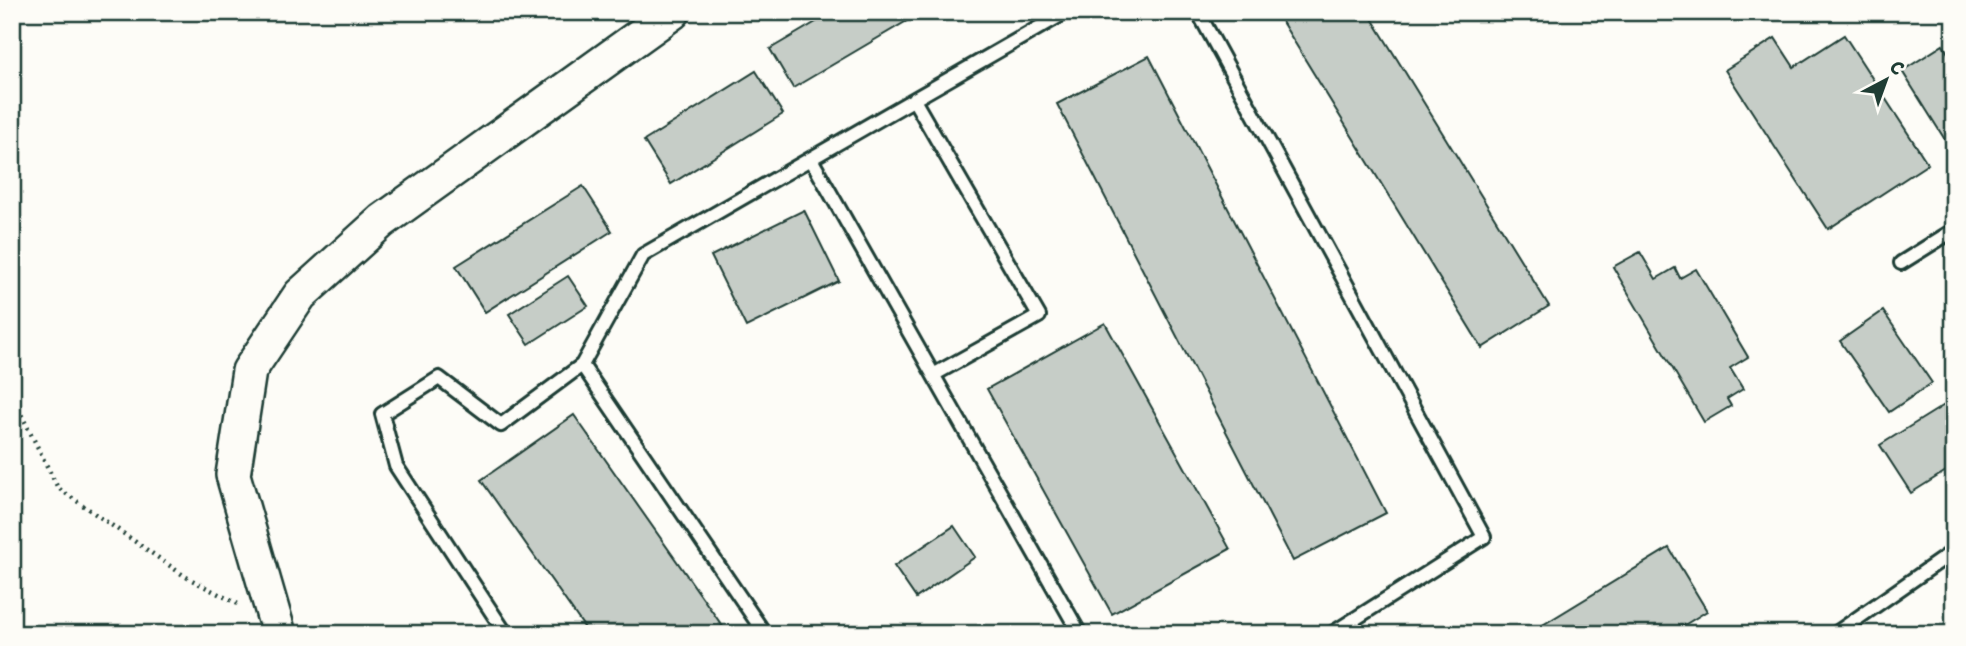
<svg xmlns="http://www.w3.org/2000/svg" width="1966" height="646" font-family="'Shantell Sans',sans-serif">
<style>
.building{fill:#c6cdc7;stroke:#1f3d34;stroke-width:2}
.lines{fill:none;stroke-linecap:round;stroke-linejoin:round}
.lane-casing{stroke:#1f3d34;stroke-width:18}
.secondary-casing{stroke:#1f3d34;stroke-width:38}
.path{stroke:#1f3d34;stroke-width:4.5;stroke-dasharray:2 5;stroke-linecap:butt}
.lane{stroke:#fdfcf7;stroke-width:12}
.secondary{stroke:#fdfcf7;stroke-width:33}
</style>
<rect width="100%" height="100%" fill="#fdfcf7"/>
<filter id="ink" filterUnits="userSpaceOnUse"><feTurbulence type="fractalNoise" baseFrequency=".0143" numOctaves="2"/><feDisplacementMap in="SourceGraphic" scale="14" xChannelSelector="R" yChannelSelector="G"/><feConvolveMatrix kernelMatrix="1 2 1 2 8 2 1 2 1" color-interpolation-filters="sRGB"/></filter>
<g filter="url(#ink)">
<g class="building">
<polygon points="833,12 922,12 793,88 770,49"/>
<polygon points="1276,12 1368,12 1549,306 1482,348"/>
<polygon points="1844,35 1928,164 1828,229 1725,70 1775,38 1794,67"/>
<polygon points="1943,45 1954,63 1954,154 1902,71"/>
<polygon points="1149,56 1386,513 1293,561 1057,104"/>
<polygon points="756,71 783,114 671,184 644,141"/>
<polygon points="583,186 612,231 485,312 456,266"/>
<polygon points="804,210 839,281 746,327 711,256"/>
<polygon points="1640,252 1656,279 1675,268 1680,278 1696,269 1748,357 1730,368 1743,389 1727,399 1731,406 1704,422 1613,267"/>
<polygon points="568,276 588,306 529,344 509,314"/>
<polygon points="1883,311 1932,383 1889,412 1840,341"/>
<polygon points="1105,323 1230,549 1112,614 987,389"/>
<polygon points="1946,404 1954,416 1954,466 1911,493 1880,445"/>
<polygon points="574,415 728,634 589,634 481,480"/>
<polygon points="954,526 975,557 916,598 894,566"/>
<polygon points="1669,548 1707,611 1670,634 1528,634"/>
</g>
<g class="lines">
<defs>
<g id="lane">
<polyline points="1198,12 1484,537 1331,634"/>
<polyline points="1730,12 1744,12"/>
<polyline points="914,100 1039,316 935,374"/>
<polyline points="811,159 1080,634"/>
<polyline points="1901,263 1954,230"/>
<polyline points="582,365 765,634"/>
<polyline points="506,634 396,466 382,414 439,378 501,425 582,365 643,255 1066,12"/>
<polyline points="1835,634 1954,551"/>
</g>
<polyline id="secondary" points="279,634 233,475 249,371 300,295 382,221 673,12"/>
</defs>
<use href="#lane" class="lane-casing"/>
<use href="#secondary" class="secondary-casing"/>
<polyline class="path" points="12,396 58,488 186,577 238,604"/>
<use href="#lane" class="lane"/>
<use href="#secondary" class="secondary"/>
</g>
</g>
<rect width="1966" height="646" fill="none" stroke="#fdfcf7" stroke-width="42"/>
<rect x="21" y="21" width="1924" height="604" fill="none" stroke="#1f3d34" stroke-width="2.5" filter="url(#ink)"/>
<g transform="translate(1886 80) rotate(41)" stroke="#fdfcf7" stroke-width="5" paint-order="stroke">
<path d="M0-5L12 26L0 18L-12 26Z" fill="#1f3d34"/>
<text y="-10" font-size="19" font-weight="bold" text-anchor="middle" fill="#1f3d34">С</text>
</g>
</svg>
